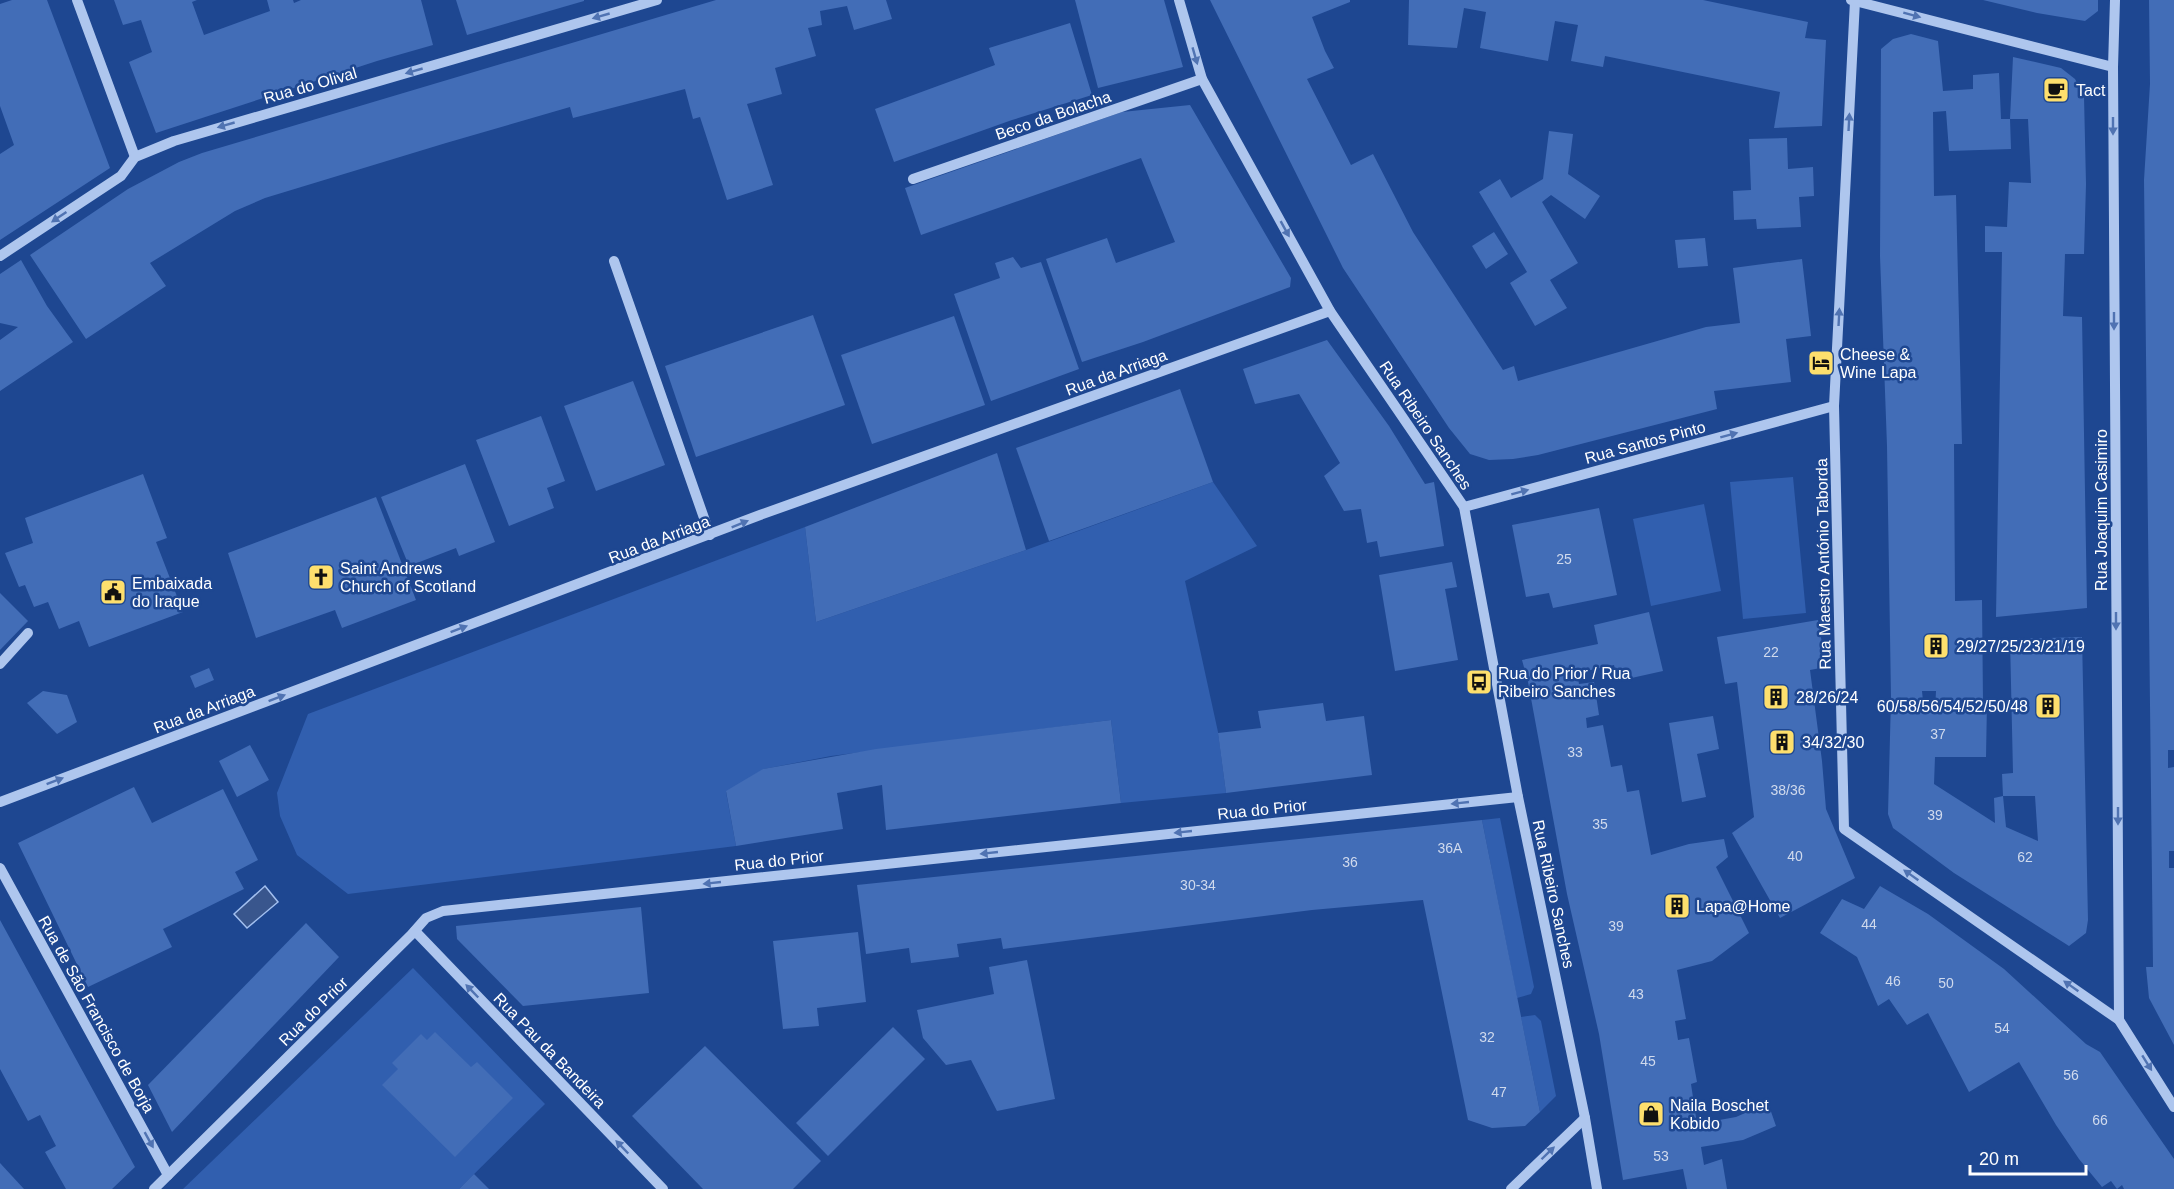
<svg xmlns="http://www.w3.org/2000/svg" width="2174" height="1189" font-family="Arial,sans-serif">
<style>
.green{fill:#315faf}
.water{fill:#39568d;stroke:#a2bfef;stroke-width:1.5}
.building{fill:#426db7;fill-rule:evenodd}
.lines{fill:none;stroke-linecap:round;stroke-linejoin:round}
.minor{stroke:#aec6ee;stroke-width:10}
.oneway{fill:#5073b2}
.labels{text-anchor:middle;stroke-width:5;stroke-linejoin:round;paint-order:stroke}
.number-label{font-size:14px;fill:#d0daed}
.street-label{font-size:16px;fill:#fff;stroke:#1e4791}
.poi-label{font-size:16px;fill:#fff;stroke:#1e4791;text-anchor:start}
</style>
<rect width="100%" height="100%" fill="#1e4791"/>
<g class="green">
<polygon points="1793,477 1806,613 1743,619 1730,482"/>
<polygon points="1213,482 1257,546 1185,581 1218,732 1226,793 1121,803 1111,720 831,756 764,769 726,792 736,846 348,894 297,855 280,816 277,793 308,714 805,527 816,622 1026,550"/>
<polygon points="1704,504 1721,591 1651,606 1633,519"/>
<polygon points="1500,818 1534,987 1531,994 1517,998 1482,820"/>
<polygon points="413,968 545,1104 459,1189 183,1189"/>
<polygon points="1535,1015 1541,1021 1556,1096 1540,1112 1521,1017"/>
</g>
<polygon class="water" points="265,886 278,902 247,928 234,914"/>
<g class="building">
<polygon points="12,0 47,0 110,168 0,240 0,154 14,145 0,106 0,4"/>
<polygon points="114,0 197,0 192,2 204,35 270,11 267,0 293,0 294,3 301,0 421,0 433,45 377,61 156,133 129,62 152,52 141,20 123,25"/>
<polygon points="456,0 584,0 584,1 467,35"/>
<polygon points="716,0 886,0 892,19 854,30 847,6 820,11 822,25 808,28 816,56 775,68 782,94 747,104 773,185 727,200 700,117 693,119 685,89 573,118 570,107 446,143 265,198 235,211 150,263 166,286 86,339 30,255 128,189 179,162 202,153"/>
<polygon points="1075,0 1164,0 1183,67 1098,88"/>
<polygon points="1210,0 1350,0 1350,2 1312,17 1325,51 1334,68 1307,79 1351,165 1373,154 1413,232 1503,370 1514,366 1518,381 1706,327 1740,323 1733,268 1802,259 1811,336 1786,339 1791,382 1714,391 1717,409 1538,455 1513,459 1489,460 1470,454 1449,428 1343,268"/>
<polygon points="1409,0 1703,0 1808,22 1805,38 1826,40 1822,126 1774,128 1780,92 1605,56 1603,67 1571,61 1578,25 1555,21 1548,61 1480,48 1486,12 1464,8 1457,48 1408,45"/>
<polygon points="1983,0 2098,0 2098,11 2085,21 2037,13"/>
<polygon points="2149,0 2174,0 2174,750 2168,750 2168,768 2174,767 2174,851 2169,851 2169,868 2174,868 2174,1045 2149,998 2146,967 2153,967 2144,180 2150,84"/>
<polygon points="1070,23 1092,95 1012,120 894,162 875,109 995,65 989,48"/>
<path d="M 1911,34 L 1938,41 L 1943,91 L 1973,89 L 1973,75 L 1999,73 L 2001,119 L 2010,119 L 2011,149 L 1949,151 L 1946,111 L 1933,112 L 1934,196 L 1956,195 L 1962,444 L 1954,444 L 1955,601 L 1982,600 L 1983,703 L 1987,702 L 1986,757 L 1935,757 L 1934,784 L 1995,823 L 1994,798 L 2003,796 L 2006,827 L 2038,841 L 2035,796 L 2003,796 L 2002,774 L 2013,773 L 2010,639 L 2082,637 L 2088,920 L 2086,933 L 2069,946 L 1954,873 L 1893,828 L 1888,814 L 1891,698 L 1887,446 L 1880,256 L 1881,49 L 1893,39 ZM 1922,691 L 1936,691 L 1935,710 L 1924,711 Z"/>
<polygon points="2013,57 2061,68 2075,79 2084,96 2086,184 2084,254 2065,254 2063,316 2082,317 2087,608 1996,617 2002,252 1985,252 1985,226 2007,227 2009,182 2031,183 2028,119 2010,119"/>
<polygon points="1190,105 1291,278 1290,287 1143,342 1082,362 1046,259 1107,238 1116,263 1175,242 1141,158 921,235 905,188 1122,112"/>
<polygon points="1549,131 1573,134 1568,174 1600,196 1585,219 1551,195 1542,202 1578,263 1550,280 1567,308 1535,326 1510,283 1527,272 1479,192 1500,179 1511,198 1543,179"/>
<polygon points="1787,138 1788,169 1813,167 1814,196 1799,197 1801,227 1757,229 1756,219 1734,220 1733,191 1751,190 1749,139"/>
<polygon points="1494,232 1508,254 1486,269 1472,246"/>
<polygon points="1705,238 1708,266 1678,268 1675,240"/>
<polygon points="1013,257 1021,268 1041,262 1079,369 991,401 954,294 1000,278 995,263"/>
<polygon points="21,260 47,306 73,342 0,391 0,340 18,327 0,323 0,274"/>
<polygon points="813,315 845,405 696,457 665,366"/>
<polygon points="954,316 985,405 872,444 841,355"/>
<polygon points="1327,340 1389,426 1425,484 1434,482 1444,546 1380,557 1377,541 1367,543 1361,509 1344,511 1324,476 1340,463 1299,394 1255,404 1243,369"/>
<polygon points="633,381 665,465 596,491 564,406"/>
<polygon points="1180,389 1213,482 1049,541 1016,448"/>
<polygon points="541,416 565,481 547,488 554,508 509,526 476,440"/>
<polygon points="997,453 1026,550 816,622 805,527"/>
<polygon points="465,464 495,542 459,556 456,548 409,566 381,497"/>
<polygon points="143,474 167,538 156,542 183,612 89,647 79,621 59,629 48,602 34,607 25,585 19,587 5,553 33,543 25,518"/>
<polygon points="376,497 416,600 342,628 335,610 256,638 228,553"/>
<polygon points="1599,508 1617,595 1553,608 1549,593 1526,597 1512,525"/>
<polygon points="1452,562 1457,587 1445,589 1458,660 1395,671 1379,575"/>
<polygon points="0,593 28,621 0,650"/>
<polygon points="1649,612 1663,671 1618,681 1614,665 1577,673 1579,684 1594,682 1599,715 1586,718 1587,728 1603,725 1611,767 1622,765 1627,792 1639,790 1651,855 1689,844 1724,839 1728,857 1716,867 1749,933 1712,961 1677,970 1686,1019 1675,1021 1678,1040 1689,1038 1697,1082 1691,1084 1697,1124 1736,1117 1768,1103 1776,1126 1743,1140 1701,1147 1704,1165 1722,1159 1727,1189 1687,1189 1683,1169 1623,1180 1599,1034 1567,894 1528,682 1522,660 1598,644 1594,625"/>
<polygon points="1818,620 1826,667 1810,670 1822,761 1826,809 1855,878 1780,918 1732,833 1754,817 1737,682 1725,684 1717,637"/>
<polygon points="209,668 214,680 195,688 190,676"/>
<polygon points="43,691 67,695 77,722 57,734 27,703"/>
<polygon points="1323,703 1326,721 1364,716 1372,775 1226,793 1218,733 1261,728 1258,711"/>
<polygon points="1713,716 1719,749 1697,754 1706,797 1682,802 1669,723"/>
<polygon points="1111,720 1121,803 886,830 882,785 837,793 843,829 736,846 726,791 763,769 876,749"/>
<polygon points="250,745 269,780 237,797 219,761"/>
<polygon points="134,787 152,823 223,789 258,860 235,872 244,889 163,929 172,947 88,987 18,843"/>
<polygon points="1482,820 1540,1112 1525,1126 1492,1128 1468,1120 1423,900 1312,910 1003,949 1001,938 957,944 959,957 911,963 909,948 866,954 857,885"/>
<polygon points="1880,886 1928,914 2004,969 2086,1044 2100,1052 2174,1159 2174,1189 2124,1189 2122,1185 2117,1189 2111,1181 2102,1187 2079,1159 2056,1125 2019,1062 1969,1092 1928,1013 1907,1025 1889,999 1878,1006 1857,957 1820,933 1842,899 1864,909"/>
<polygon points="641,907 649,993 523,1006 457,939 456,926"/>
<polygon points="0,920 135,1167 112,1189 66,1189 45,1152 56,1146 40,1115 28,1121 0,1069"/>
<polygon points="306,923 339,957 172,1132 148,1085"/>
<polygon points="858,932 866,1002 817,1008 819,1026 783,1029 773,941"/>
<polygon points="1027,960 1055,1099 997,1111 971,1060 946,1065 923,1038 917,1010 994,994 989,967"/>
<polygon points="893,1027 925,1059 828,1156 796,1123"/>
<polygon points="435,1032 471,1067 477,1062 513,1098 455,1157 382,1085 398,1069 392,1063 421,1034 427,1040"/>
<polygon points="705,1046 821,1161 793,1189 703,1189 632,1116"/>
<polygon points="0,1163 24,1189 0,1189"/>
<polygon points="474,1174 489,1189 459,1189"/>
</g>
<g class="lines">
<g class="minor">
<polyline points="77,0 135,157"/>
<polyline points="1179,0 1202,79 1330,311 1464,507 1518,797 1585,1118 1597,1189"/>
<polyline points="1851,0 2113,67"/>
<polyline points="2115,0 2113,67 2119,1020"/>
<polyline points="1855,1 1834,406 1844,829 2119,1020 2174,1107"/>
<polyline points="913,179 1202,79"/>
<polyline points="0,256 121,176 135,157 174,141 657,0"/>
<polyline points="614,261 710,535"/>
<polyline points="1464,507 1834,406"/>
<polyline points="0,664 28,633"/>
<polyline points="0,802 760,515 1330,311"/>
<polyline points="0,868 168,1175"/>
<polyline points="415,931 663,1189"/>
<polyline points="154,1189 411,935 426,918 443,911 1518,797"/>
<polyline points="1511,1189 1585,1118"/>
</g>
</g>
<defs><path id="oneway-solid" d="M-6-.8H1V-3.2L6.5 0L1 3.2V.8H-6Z" transform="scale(1.5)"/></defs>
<g class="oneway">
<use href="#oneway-solid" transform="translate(1912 15) rotate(15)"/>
<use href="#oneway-solid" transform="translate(601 16) rotate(164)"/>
<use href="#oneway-solid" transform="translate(1195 56) rotate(74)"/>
<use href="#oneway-solid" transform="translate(414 71) rotate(164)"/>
<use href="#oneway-solid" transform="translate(1849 122) rotate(-87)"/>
<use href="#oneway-solid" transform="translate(226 125) rotate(164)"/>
<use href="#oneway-solid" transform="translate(2113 126) rotate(90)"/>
<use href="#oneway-solid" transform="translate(59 217) rotate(146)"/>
<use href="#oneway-solid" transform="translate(1285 229) rotate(61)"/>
<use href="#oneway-solid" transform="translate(1839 317) rotate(-87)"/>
<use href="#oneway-solid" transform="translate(2114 321) rotate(90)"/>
<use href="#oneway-solid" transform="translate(1729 435) rotate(-15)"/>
<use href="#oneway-solid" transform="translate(1520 492) rotate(-15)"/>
<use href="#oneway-solid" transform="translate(740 524) rotate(-22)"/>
<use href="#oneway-solid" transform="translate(2116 621) rotate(90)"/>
<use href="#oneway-solid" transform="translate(459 629) rotate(-21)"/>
<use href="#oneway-solid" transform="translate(277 698) rotate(-21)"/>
<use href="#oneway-solid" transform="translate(55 781) rotate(-21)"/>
<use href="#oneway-solid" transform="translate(1460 803) rotate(174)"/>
<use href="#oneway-solid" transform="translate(2118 816) rotate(90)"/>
<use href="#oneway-solid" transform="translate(1183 832) rotate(174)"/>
<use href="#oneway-solid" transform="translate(989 853) rotate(174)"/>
<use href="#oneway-solid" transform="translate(1911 875) rotate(-145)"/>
<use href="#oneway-solid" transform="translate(712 883) rotate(174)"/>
<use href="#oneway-solid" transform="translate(2071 986) rotate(-145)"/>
<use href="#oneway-solid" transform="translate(472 991) rotate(-134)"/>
<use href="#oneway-solid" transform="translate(2147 1063) rotate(58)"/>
<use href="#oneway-solid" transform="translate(149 1140) rotate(61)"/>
<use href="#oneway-solid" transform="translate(622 1147) rotate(-134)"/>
<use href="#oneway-solid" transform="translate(1548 1153) rotate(-44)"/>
</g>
<defs>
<symbol id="cafe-square" viewBox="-11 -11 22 22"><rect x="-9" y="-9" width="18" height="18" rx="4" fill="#fddf6d" stroke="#1e4791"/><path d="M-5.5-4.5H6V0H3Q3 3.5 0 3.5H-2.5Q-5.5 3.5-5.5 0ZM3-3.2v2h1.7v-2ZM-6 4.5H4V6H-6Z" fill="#111"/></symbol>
<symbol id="hotel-square" viewBox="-11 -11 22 22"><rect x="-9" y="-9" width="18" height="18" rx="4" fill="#fddf6d" stroke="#1e4791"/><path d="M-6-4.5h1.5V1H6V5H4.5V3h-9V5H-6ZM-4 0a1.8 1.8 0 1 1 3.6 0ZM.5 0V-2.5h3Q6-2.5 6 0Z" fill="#111"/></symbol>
<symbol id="church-square" viewBox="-11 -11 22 22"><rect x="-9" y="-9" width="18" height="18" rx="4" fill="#fddf6d" stroke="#1e4791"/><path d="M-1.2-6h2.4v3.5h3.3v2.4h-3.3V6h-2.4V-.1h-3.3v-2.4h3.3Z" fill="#111"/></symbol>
<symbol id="civic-square" viewBox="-11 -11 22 22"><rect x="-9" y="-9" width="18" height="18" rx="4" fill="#fddf6d" stroke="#1e4791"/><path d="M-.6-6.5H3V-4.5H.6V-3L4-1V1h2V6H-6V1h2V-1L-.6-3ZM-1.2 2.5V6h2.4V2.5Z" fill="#111"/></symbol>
<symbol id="building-square" viewBox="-11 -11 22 22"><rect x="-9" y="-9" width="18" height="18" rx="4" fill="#fddf6d" stroke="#1e4791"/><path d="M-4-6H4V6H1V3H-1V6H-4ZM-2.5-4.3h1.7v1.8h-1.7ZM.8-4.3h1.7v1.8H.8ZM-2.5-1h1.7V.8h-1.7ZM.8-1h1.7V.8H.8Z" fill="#111"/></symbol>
<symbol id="bus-square" viewBox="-11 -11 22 22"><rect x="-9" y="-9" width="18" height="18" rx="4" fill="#fddf6d" stroke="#1e4791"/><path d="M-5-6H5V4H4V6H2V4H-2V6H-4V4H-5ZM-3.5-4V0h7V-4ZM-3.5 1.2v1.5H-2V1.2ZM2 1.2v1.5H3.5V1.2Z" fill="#111"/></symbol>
<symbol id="shop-square" viewBox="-11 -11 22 22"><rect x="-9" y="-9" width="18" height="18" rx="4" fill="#fddf6d" stroke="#1e4791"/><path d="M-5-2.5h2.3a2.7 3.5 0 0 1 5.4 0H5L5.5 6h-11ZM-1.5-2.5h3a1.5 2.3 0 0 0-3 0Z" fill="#111"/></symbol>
</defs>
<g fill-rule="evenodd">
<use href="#cafe-square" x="2041" y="75" width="30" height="30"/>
<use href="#hotel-square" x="1806" y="348" width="30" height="30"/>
<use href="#church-square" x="306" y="562" width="30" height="30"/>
<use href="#civic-square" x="98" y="577" width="30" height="30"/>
<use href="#building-square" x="1921" y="631" width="30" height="30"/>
<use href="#bus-square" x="1464" y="667" width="30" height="30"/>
<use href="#building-square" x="1761" y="682" width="30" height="30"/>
<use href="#building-square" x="2033" y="691" width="30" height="30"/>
<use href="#building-square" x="1767" y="727" width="30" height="30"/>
<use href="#building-square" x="1662" y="891" width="30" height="30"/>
<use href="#shop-square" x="1636" y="1099" width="30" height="30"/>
</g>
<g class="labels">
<g class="number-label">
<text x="1564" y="564">25</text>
<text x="1771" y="657">22</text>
<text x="1938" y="739">37</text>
<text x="1575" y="757">33</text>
<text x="1788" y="795">38/36</text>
<text x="1935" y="820">39</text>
<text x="1600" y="829">35</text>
<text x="1450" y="853">36A</text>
<text x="1795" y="861">40</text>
<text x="2025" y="862">62</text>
<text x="1350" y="867">36</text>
<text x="1198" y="890">30-34</text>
<text x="1869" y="929">44</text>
<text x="1616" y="931">39</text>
<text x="1893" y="986">46</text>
<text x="1946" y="988">50</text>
<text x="1636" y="999">43</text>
<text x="2002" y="1033">54</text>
<text x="1487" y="1042">32</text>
<text x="1648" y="1066">45</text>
<text x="2071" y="1080">56</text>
<text x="1499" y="1097">47</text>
<text x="2100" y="1125">66</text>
<text x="1661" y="1161">53</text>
</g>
<g class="street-label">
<text transform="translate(310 85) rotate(-16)" y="6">Rua do Olival</text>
<text transform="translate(1053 115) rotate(-19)" y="6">Beco da Bolacha</text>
<text transform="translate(1116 372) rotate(-20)" y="6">Rua da Arriaga</text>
<text transform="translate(1426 425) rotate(56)" y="6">Rua Ribeiro Sanches</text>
<text transform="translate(1645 442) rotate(-15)" y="6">Rua Santos Pinto</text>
<text transform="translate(2101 510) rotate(-90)" y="6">Rua Joaquim Casimiro</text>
<text transform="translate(659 539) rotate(-21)" y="6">Rua da Arriaga</text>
<text transform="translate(1823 564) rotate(-91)" y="6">Rua Maestro António Taborda</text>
<text transform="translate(204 709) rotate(-21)" y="6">Rua da Arriaga</text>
<text transform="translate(1262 809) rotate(-6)" y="6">Rua do Prior</text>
<text transform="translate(779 860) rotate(-6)" y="6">Rua do Prior</text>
<text transform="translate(1554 894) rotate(78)" y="6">Rua Ribeiro Sanches</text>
<text transform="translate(313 1011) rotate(-45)" y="6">Rua do Prior</text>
<text transform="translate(97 1014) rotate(61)" y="6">Rua de São Francisco de Borja</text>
<text transform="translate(550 1050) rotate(46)" y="6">Rua Pau da Bandeira</text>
</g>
<g class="poi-label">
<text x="2076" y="96">Tact</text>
<text x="1840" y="360">Cheese &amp;<tspan x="1840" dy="18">Wine Lapa</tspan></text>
<text x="340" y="574">Saint Andrews<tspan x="340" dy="18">Church of Scotland</tspan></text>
<text x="132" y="589">Embaixada<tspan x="132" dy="18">do Iraque</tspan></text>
<text x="1956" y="652">29/27/25/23/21/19</text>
<text x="1498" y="679">Rua do Prior / Rua<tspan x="1498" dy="18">Ribeiro Sanches</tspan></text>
<text x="1796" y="703">28/26/24</text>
<text x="2028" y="712" text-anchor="end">60/58/56/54/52/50/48</text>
<text x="1802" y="748">34/32/30</text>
<text x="1696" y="912">Lapa@Home</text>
<text x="1670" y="1111">Naila Boschet<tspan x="1670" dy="18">Kobido</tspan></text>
</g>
</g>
<path d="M1970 1165v9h116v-9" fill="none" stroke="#ffffff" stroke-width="3"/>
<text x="1979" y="1165" font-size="18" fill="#ffffff" stroke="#1e4791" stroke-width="4.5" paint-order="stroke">20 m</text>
</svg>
